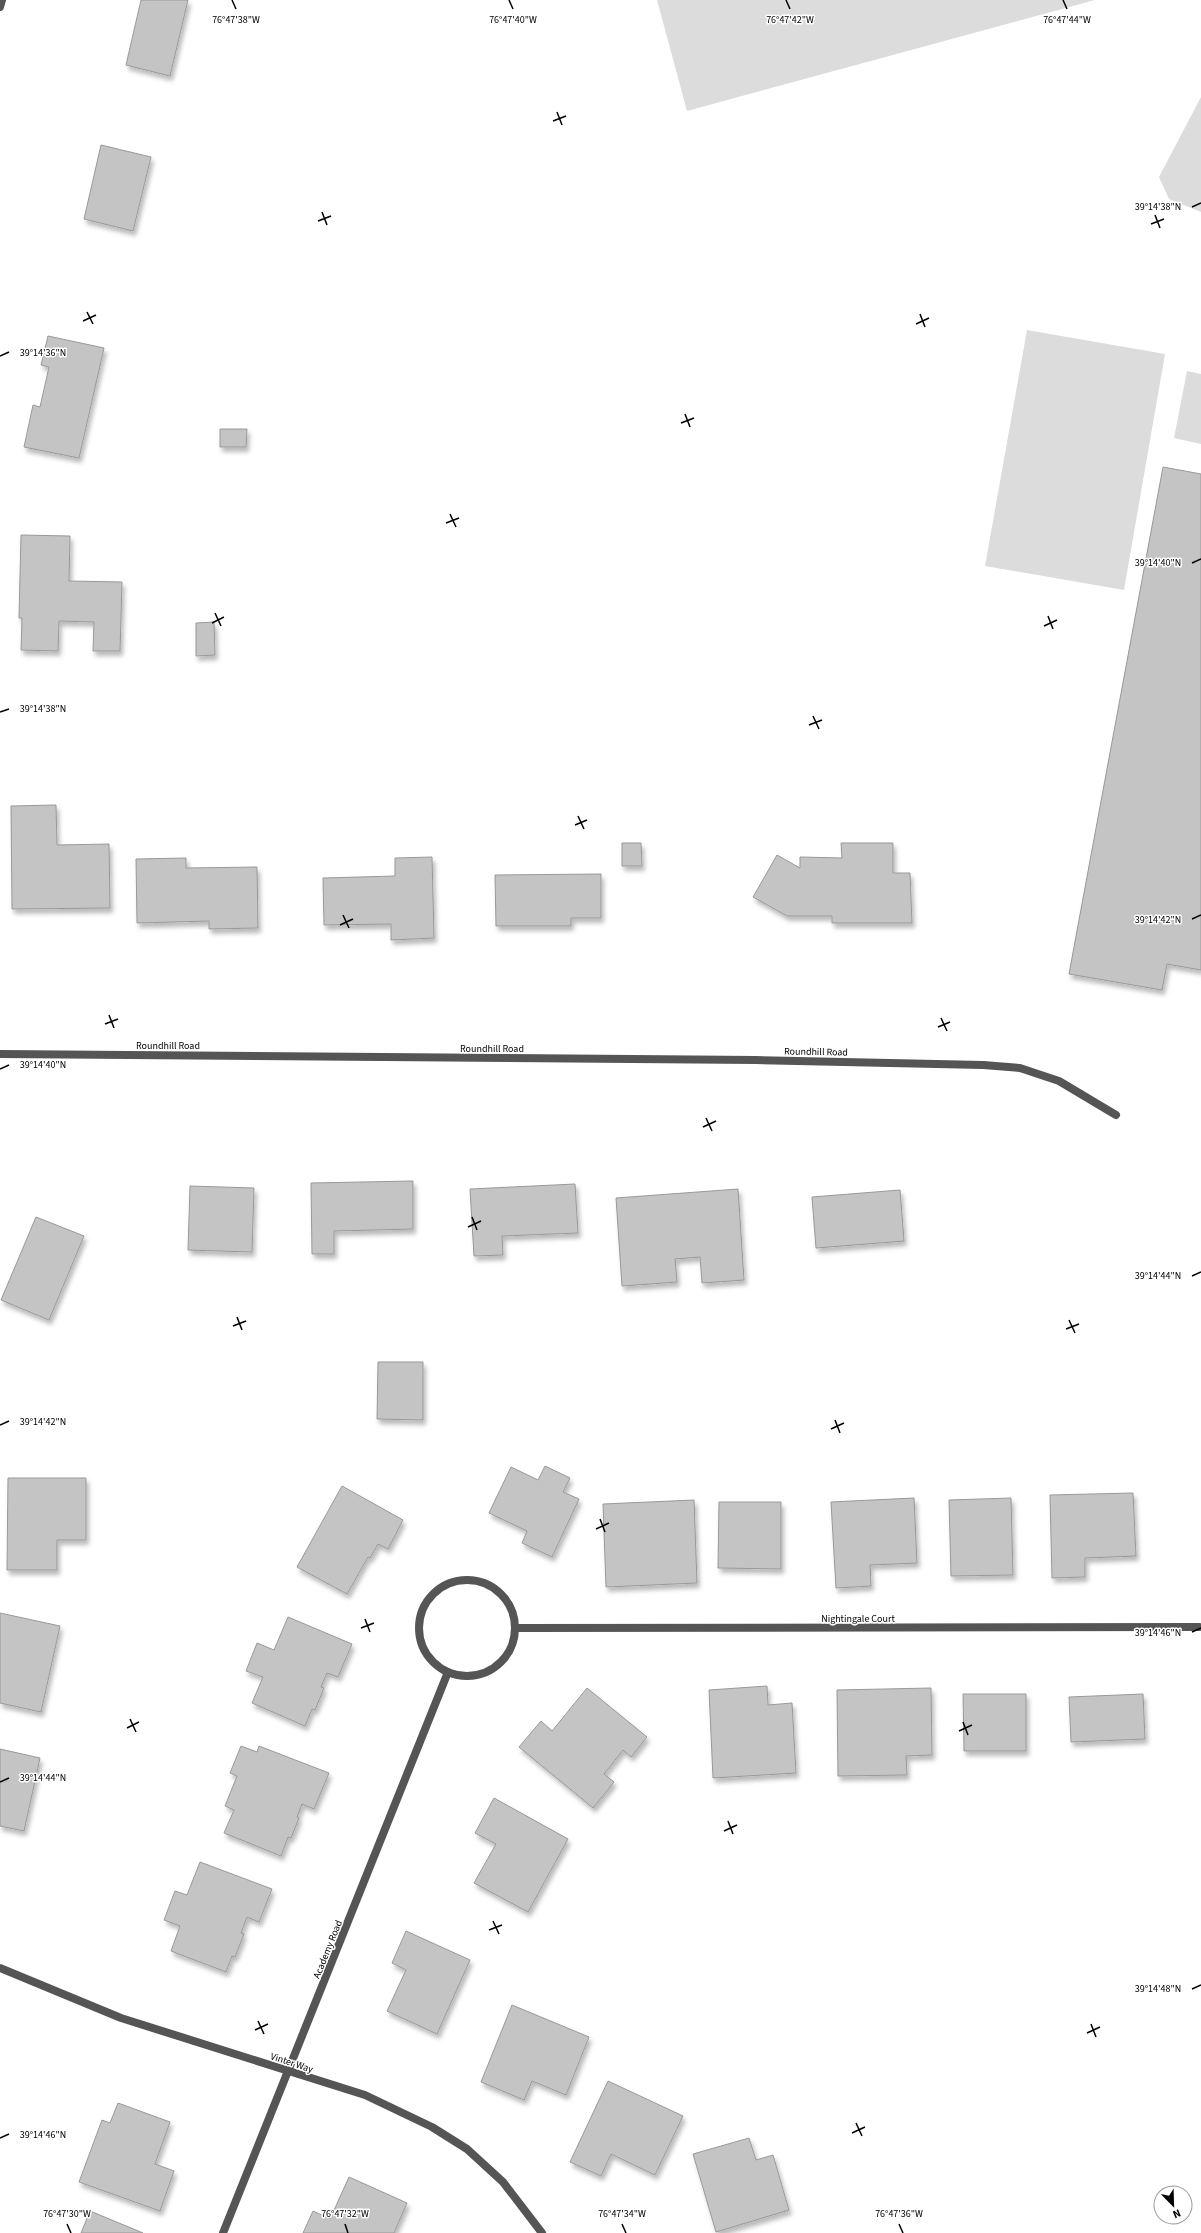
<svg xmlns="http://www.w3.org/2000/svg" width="1201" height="2233" font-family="'Source Sans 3',sans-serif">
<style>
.green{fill:#dcdcdc}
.building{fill:#c4c4c4;stroke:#999;filter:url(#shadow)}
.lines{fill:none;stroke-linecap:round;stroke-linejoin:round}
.service{stroke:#555;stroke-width:8}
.minor{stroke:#555;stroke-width:8}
.ticks{fill:none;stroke:#000;stroke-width:1.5}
.labels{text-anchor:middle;stroke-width:3;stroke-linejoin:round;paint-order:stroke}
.street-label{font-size:10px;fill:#000;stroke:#fff}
.ticks-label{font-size:10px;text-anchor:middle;fill:#000;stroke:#fff;stroke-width:3;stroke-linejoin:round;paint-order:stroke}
</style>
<defs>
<filter id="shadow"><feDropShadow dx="2.5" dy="4.5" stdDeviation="2" flood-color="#0004"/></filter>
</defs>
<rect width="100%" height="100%" fill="#fff"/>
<g class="green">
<polygon points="657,0 1095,0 687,111"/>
<polygon points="1201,97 1201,212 1169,199 1159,177"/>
<polygon points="1027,330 1165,354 1124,590 985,566"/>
<polygon points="1187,371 1201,374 1201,444 1174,438"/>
</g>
<g class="building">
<polygon points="141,0 188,0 170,76 126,65"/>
<polygon points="101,145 151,157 133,231 84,219"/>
<polygon points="48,336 104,348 79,458 24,447 33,405 40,407 49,367 41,365"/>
<polygon points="220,429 247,429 246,447 220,447"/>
<polygon points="1163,467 1201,474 1201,970 1167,964 1162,990 1069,974"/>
<polygon points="21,535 70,536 69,581 122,582 120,651 93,651 94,622 59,621 58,651 21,650 22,618 19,618"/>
<polygon points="214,622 215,655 196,656 196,623"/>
<polygon points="56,805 57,845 109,844 110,908 12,909 11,806"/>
<polygon points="622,843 641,843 642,866 622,866"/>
<polygon points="841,843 893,843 893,873 910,873 912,923 832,923 832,916 787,916 753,897 777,855 800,868 800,857 842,858"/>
<polygon points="432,857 434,938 391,940 391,924 324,925 323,878 395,876 395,858"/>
<polygon points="186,858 186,868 257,867 258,928 209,929 209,921 137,923 136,859"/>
<polygon points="601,874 601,918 571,918 571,926 496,926 495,875"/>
<polygon points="413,1181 413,1229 334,1231 334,1254 312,1254 311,1183"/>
<polygon points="575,1184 578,1233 502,1236 503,1255 474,1256 470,1189"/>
<polygon points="190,1186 254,1188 252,1252 188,1250"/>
<polygon points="738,1189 744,1280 702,1283 700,1257 675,1259 677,1282 622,1286 616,1198"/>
<polygon points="900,1190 904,1241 816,1248 812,1197"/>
<polygon points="36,1217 84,1236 49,1320 1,1300"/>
<polygon points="378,1362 423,1362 423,1420 377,1419"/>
<polygon points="545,1466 570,1478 563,1492 579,1499 552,1557 522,1543 527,1531 489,1513 511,1467 538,1480"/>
<polygon points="8,1478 86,1478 86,1540 57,1540 57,1570 7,1570"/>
<polygon points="342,1486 403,1520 388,1549 378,1544 370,1558 368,1557 347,1594 297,1567"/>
<polygon points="1133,1493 1136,1556 1085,1558 1085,1577 1052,1578 1050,1495"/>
<polygon points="914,1498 917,1563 870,1565 871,1586 836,1588 831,1502"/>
<polygon points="1011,1498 1013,1575 951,1576 949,1500"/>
<polygon points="694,1500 697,1583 606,1587 603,1504"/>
<polygon points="719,1502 781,1502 781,1569 718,1568"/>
<polygon points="0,1613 60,1626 41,1712 0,1703"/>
<polygon points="288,1617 352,1644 338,1677 327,1673 321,1687 324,1688 315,1710 312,1709 305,1726 252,1703 263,1677 246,1671 257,1643 274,1650"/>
<polygon points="767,1686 768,1705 792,1703 796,1773 713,1778 709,1690"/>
<polygon points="587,1688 647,1737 631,1757 623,1750 604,1774 614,1782 593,1808 519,1747 541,1721 552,1731"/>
<polygon points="931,1688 932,1755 906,1756 907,1775 838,1776 837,1690"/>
<polygon points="963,1694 1026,1694 1026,1751 964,1751"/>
<polygon points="1143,1694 1145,1739 1071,1742 1069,1697"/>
<polygon points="241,1746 257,1752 259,1746 329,1773 314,1809 302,1804 297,1817 299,1818 291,1838 288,1837 281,1856 224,1833 234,1810 225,1806 237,1776 230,1773"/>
<polygon points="0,1749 40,1758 24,1831 0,1826"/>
<polygon points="494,1798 568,1839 528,1912 474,1883 496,1844 475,1833"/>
<polygon points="200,1862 272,1889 259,1922 247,1917 241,1933 244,1934 235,1957 232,1956 226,1972 171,1951 180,1926 164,1920 175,1891 187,1895"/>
<polygon points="406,1931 470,1960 437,2034 387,2011 406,1970 392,1963"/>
<polygon points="512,2005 589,2037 566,2095 532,2081 524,2100 481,2082"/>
<polygon points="608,2081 683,2116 655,2175 611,2154 601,2176 570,2162"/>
<polygon points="118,2103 170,2122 155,2164 174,2171 160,2211 79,2182 102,2120 110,2123"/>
<polygon points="749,2138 756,2160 773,2155 789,2210 716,2232 693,2154"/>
<polygon points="349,2177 407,2203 394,2233 303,2233 313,2211 330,2219"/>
<polygon points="90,2211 143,2233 81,2233"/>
</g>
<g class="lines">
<polyline class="service" points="983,1065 1020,1068 1059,1081 1116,1115"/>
<g class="minor">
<polyline points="0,7 2,0"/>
<polyline points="0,1054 756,1060 983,1065"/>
<circle cx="467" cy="1628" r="48"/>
<polyline points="517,1628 1199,1627"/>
<polyline points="0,1968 121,2018 365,2095 432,2127 467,2149 503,2182 542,2233"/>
<polyline points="223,2233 448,1672"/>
</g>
</g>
<path class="ticks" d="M 232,0 L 236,9M 509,0 L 513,9M 786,0 L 790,9M 1063,0 L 1067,9M 557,112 L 562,125M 553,121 L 566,116M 1192,207 L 1201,203M 322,212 L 327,225M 1155,215 L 1160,228M 318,221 L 331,216M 1151,224 L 1164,219M 87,312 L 93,324M 920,314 L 925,327M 83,321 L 96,315M 916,324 L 929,318M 0,356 L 9,352M 685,414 L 690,427M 681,423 L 694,418M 450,514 L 456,527M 446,523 L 459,518M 1192,563 L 1201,559M 215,613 L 221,626M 1048,616 L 1053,629M 212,623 L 224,617M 1044,626 L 1057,620M 0,712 L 9,709M 813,716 L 819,729M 809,725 L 822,720M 578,816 L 584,829M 575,825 L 587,820M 343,915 L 349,928M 1192,919 L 1201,915M 340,925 L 353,919M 109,1015 L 114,1028M 941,1018 L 947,1031M 105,1024 L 118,1019M 938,1027 L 950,1022M 0,1069 L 9,1065M 706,1118 L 712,1131M 703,1127 L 716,1121M 472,1217 L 477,1230M 468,1227 L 481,1221M 1192,1276 L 1201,1272M 237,1317 L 242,1330M 1069,1320 L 1075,1333M 233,1326 L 246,1321M 1066,1329 L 1079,1324M 835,1420 L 840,1433M 0,1425 L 9,1421M 831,1429 L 844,1423M 600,1519 L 605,1532M 596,1529 L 609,1523M 365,1619 L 370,1632M 361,1628 L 374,1623M 1192,1632 L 1201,1628M 130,1719 L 136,1732M 963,1722 L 968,1735M 127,1728 L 139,1722M 959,1731 L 972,1725M 0,1782 L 9,1778M 728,1821 L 733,1834M 724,1831 L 737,1825M 493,1921 L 499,1934M 489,1930 L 502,1925M 1192,1989 L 1201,1985M 258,2021 L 264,2034M 1091,2024 L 1096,2037M 255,2030 L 268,2024M 1087,2033 L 1100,2027M 856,2123 L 862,2136M 852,2133 L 865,2127M 0,2138 L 9,2134M 67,2224 L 71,2233M 345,2224 L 348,2233M 622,2224 L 626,2233M 899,2224 L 903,2233"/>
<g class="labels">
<g class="street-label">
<text x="168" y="1049">Roundhill Road</text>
<text x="492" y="1052">Roundhill Road</text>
<text transform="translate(816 1051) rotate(1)" y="4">Roundhill Road</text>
<text x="858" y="1622">Nightingale Court</text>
<text transform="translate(327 1949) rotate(-68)" y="4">Academy Road</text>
<text transform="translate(292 2062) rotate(18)" y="4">Vinter Way</text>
</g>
</g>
<g class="ticks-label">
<text x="236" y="23">76°47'38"W</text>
<text x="513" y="23">76°47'40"W</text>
<text x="790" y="23">76°47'42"W</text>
<text x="1067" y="23">76°47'44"W</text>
<text x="1158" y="210">39°14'38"N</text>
<text x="43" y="356">39°14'36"N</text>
<text x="1158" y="566">39°14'40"N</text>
<text x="43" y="712">39°14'38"N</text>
<text x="1158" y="923">39°14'42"N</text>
<text x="43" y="1068">39°14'40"N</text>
<text x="1158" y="1279">39°14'44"N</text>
<text x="43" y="1425">39°14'42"N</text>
<text x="1158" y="1636">39°14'46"N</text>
<text x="43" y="1781">39°14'44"N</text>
<text x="1158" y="1992">39°14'48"N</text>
<text x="43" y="2138">39°14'46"N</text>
<text x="67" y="2217">76°47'30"W</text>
<text x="345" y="2217">76°47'32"W</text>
<text x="622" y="2217">76°47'34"W</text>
<text x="899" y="2217">76°47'36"W</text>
</g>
<g transform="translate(1173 2205) rotate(157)"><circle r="19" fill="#ffffff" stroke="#999999"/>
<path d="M0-3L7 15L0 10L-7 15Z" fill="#000000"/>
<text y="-6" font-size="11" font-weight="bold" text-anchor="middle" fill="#000000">N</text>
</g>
</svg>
